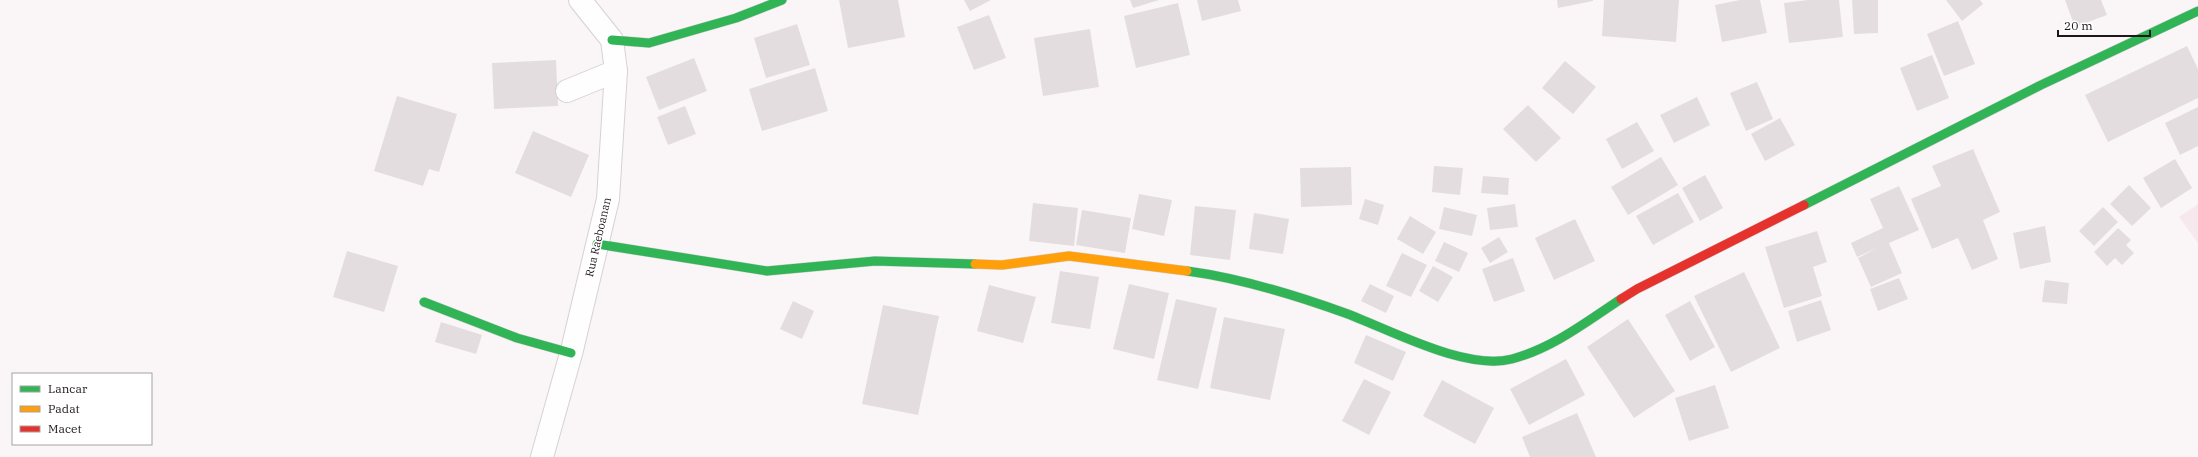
<svg xmlns="http://www.w3.org/2000/svg" width="2198" height="457" font-family="'IBM Plex Serif',serif">
<style>
.built{fill:#f7e8ed}
.building{fill:#e3dddf}
.lines{fill:none;stroke-linecap:round;stroke-linejoin:round}
.street-casing{stroke:#d7d1d4;stroke-width:24}
.fast-casing{stroke:#d7d1d4;stroke-width:10}
.slow-casing{stroke:#d7d1d4;stroke-width:10}
.jam-casing{stroke:#d7d1d4;stroke-width:10}
.street{stroke:#fefefe;stroke-width:22}
.fast{stroke:#30b455;stroke-width:9}
.slow{stroke:#ff9f0a;stroke-width:9}
.jam{stroke:#e5322d;stroke-width:9}
.labels{text-anchor:middle;stroke-width:3;stroke-linejoin:round;paint-order:stroke}
.street-label{font-size:11px;fill:#1e171a;stroke:#fff}
</style>
<rect width="100%" height="100%" fill="#faf6f8"/>
<polygon class="built" points="2198,204 2198,243 2179,217"/>
<g class="building">
<polygon points="839,0 898,0 905,37 848,48"/>
<polygon points="964,0 991,0 970,11"/>
<polygon points="1130,0 1159,0 1133,8"/>
<polygon points="1197,0 1238,0 1241,11 1202,21"/>
<polygon points="1557,0 1593,0 1593,1 1558,8"/>
<polygon points="1604,0 1679,0 1676,42 1602,36"/>
<polygon points="1740,0 1760,0 1767,33 1722,42 1715,5"/>
<polygon points="1808,0 1839,0 1843,37 1789,43 1784,3"/>
<polygon points="1852,0 1878,0 1878,33 1854,34"/>
<polygon points="1946,0 1980,0 1983,4 1962,21"/>
<polygon points="2065,0 2101,0 2107,15 2075,27"/>
<polygon points="1178,3 1190,55 1136,68 1124,16"/>
<polygon points="989,15 1006,58 974,70 957,27"/>
<polygon points="1958,21 1975,64 1944,76 1927,34"/>
<polygon points="797,24 810,65 766,78 754,38"/>
<polygon points="1090,29 1099,87 1043,96 1034,38"/>
<polygon points="2187,46 2198,69 2198,98 2108,142 2085,95"/>
<polygon points="1932,55 1949,98 1917,111 1900,68"/>
<polygon points="694,58 707,91 659,110 646,77"/>
<polygon points="556,60 558,106 494,109 492,63"/>
<polygon points="1565,61 1596,87 1573,114 1542,88"/>
<polygon points="815,68 828,111 762,131 749,89"/>
<polygon points="1757,82 1773,119 1746,131 1730,93"/>
<polygon points="397,96 457,114 439,172 429,169 423,186 374,171"/>
<polygon points="1697,97 1710,125 1674,143 1660,115"/>
<polygon points="1528,105 1561,138 1536,162 1503,129"/>
<polygon points="685,106 696,134 668,145 657,117"/>
<polygon points="2198,107 2198,146 2180,155 2165,123"/>
<polygon points="1780,118 1795,145 1765,161 1751,134"/>
<polygon points="1637,122 1654,151 1622,169 1606,139"/>
<polygon points="533,131 589,155 571,197 515,173"/>
<polygon points="1973,149 2000,212 1983,220 1998,259 1972,270 1958,238 1932,249 1911,199 1941,186 1932,166"/>
<polygon points="1661,157 1678,185 1628,215 1611,187"/>
<polygon points="2175,159 2192,188 2161,208 2143,178"/>
<polygon points="1434,166 1463,168 1460,195 1432,192"/>
<polygon points="1351,167 1352,205 1301,207 1300,168"/>
<polygon points="1705,175 1723,208 1700,221 1682,188"/>
<polygon points="1483,176 1509,178 1508,195 1481,193"/>
<polygon points="2129,185 2151,208 2132,226 2110,204"/>
<polygon points="1899,186 1919,230 1889,243 1902,273 1871,287 1858,258 1877,248 1857,257 1851,243 1883,228 1870,199"/>
<polygon points="1678,193 1694,222 1653,245 1636,216"/>
<polygon points="1139,194 1172,200 1164,236 1132,229"/>
<polygon points="1365,199 1384,205 1378,225 1359,219"/>
<polygon points="1033,203 1078,208 1074,246 1029,241"/>
<polygon points="1515,204 1518,227 1490,230 1487,208"/>
<polygon points="1195,206 1236,210 1230,260 1190,255"/>
<polygon points="1444,207 1477,215 1472,236 1439,229"/>
<polygon points="2103,207 2118,222 2094,246 2079,231"/>
<polygon points="1082,210 1131,218 1125,253 1076,245"/>
<polygon points="1254,213 1289,219 1283,254 1249,249"/>
<polygon points="1410,216 1436,232 1423,254 1397,239"/>
<polygon points="1575,219 1595,261 1554,280 1535,238"/>
<polygon points="2045,226 2051,262 2020,269 2013,233"/>
<polygon points="2118,228 2131,240 2126,245 2134,253 2122,265 2115,258 2107,266 2094,252"/>
<polygon points="1817,231 1827,262 1813,267 1822,296 1784,308 1765,247"/>
<polygon points="1499,237 1508,252 1490,263 1481,248"/>
<polygon points="1444,242 1468,253 1459,272 1435,261"/>
<polygon points="347,251 398,266 384,312 333,297"/>
<polygon points="1402,253 1427,265 1411,297 1386,286"/>
<polygon points="1513,258 1525,291 1494,302 1482,269"/>
<polygon points="1433,266 1453,277 1438,302 1419,291"/>
<polygon points="1060,271 1099,277 1090,329 1051,323"/>
<polygon points="1744,272 1780,348 1731,372 1694,296"/>
<polygon points="1899,278 1908,299 1878,311 1870,289"/>
<polygon points="2045,280 2069,283 2067,304 2042,302"/>
<polygon points="1129,284 1169,293 1154,359 1113,349"/>
<polygon points="1370,284 1394,296 1386,313 1361,301"/>
<polygon points="989,285 1036,297 1023,343 977,331"/>
<polygon points="1176,299 1217,308 1198,389 1157,380"/>
<polygon points="1821,300 1831,330 1797,342 1788,311"/>
<polygon points="793,301 814,311 802,339 780,329"/>
<polygon points="1690,301 1715,347 1690,361 1665,315"/>
<polygon points="883,305 939,316 918,415 862,404"/>
<polygon points="1224,317 1285,329 1270,400 1210,388"/>
<polygon points="1628,319 1675,391 1634,418 1587,347"/>
<polygon points="441,322 482,335 476,354 435,342"/>
<polygon points="1366,335 1406,352 1393,381 1354,363"/>
<polygon points="1566,359 1585,395 1529,425 1510,389"/>
<polygon points="1364,379 1391,392 1369,435 1342,421"/>
<polygon points="1442,380 1494,408 1475,444 1423,416"/>
<polygon points="1715,385 1729,428 1689,441 1675,398"/>
<polygon points="1577,413 1596,457 1530,457 1522,437"/>
</g>
<g class="lines">
<defs>
<g id="street">
<polyline points="567,91 616,71"/>
<polyline points="542,457 572,350 608,199 616,71 612,40 580,0"/>
</g>
<g id="fast">
<polyline points="612,40 649,43 736,18 782,0"/>
<polyline points="1804,205 2041,85 2198,11"/>
<polyline points="597,244 767,271 875,261 975,264"/>
<path d="M 1187,271 C 1240,278 1295,295 1345,313 C 1391,330 1465,371 1512,359 C 1553,348 1586,322 1621,299"/>
<polyline points="424,302 517,338 571,353"/>
</g>
<polyline id="slow" points="975,264 1002,265 1069,256 1187,271"/>
<polyline id="jam" points="1621,299 1637,289 1804,205"/>
</defs>
<use href="#street" class="street-casing"/>
<use href="#fast" class="fast-casing"/>
<use href="#slow" class="slow-casing"/>
<use href="#jam" class="jam-casing"/>
<use href="#street" class="street"/>
<use href="#fast" class="fast"/>
<use href="#slow" class="slow"/>
<use href="#jam" class="jam"/>
</g>
<g class="labels">
<g class="street-label">
<text transform="translate(598 237) rotate(-77)" y="4">Rua Raeboanan</text>
</g>
</g>
<rect x="12" y="373" width="140" height="72" fill="#ffffff" stroke="#a5a2a3"/>
<rect x="20" y="386" width="20" height="6" fill="#30b455" stroke="#a5a2a3"/>
<text x="48" y="393" font-size="12" fill="#1e171a">Lancar</text>
<rect x="20" y="406" width="20" height="6" fill="#ff9f0a" stroke="#a5a2a3"/>
<text x="48" y="413" font-size="12" fill="#1e171a">Padat</text>
<rect x="20" y="426" width="20" height="6" fill="#e5322d" stroke="#a5a2a3"/>
<text x="48" y="433" font-size="12" fill="#1e171a">Macet</text>
<path d="M2058 30v6h92v-6" fill="none" stroke="#1e171a" stroke-width="2"/>
<text x="2064" y="30" font-size="12" fill="#1e171a" stroke="#ffffff" stroke-width="3" paint-order="stroke">20 m</text>
</svg>
